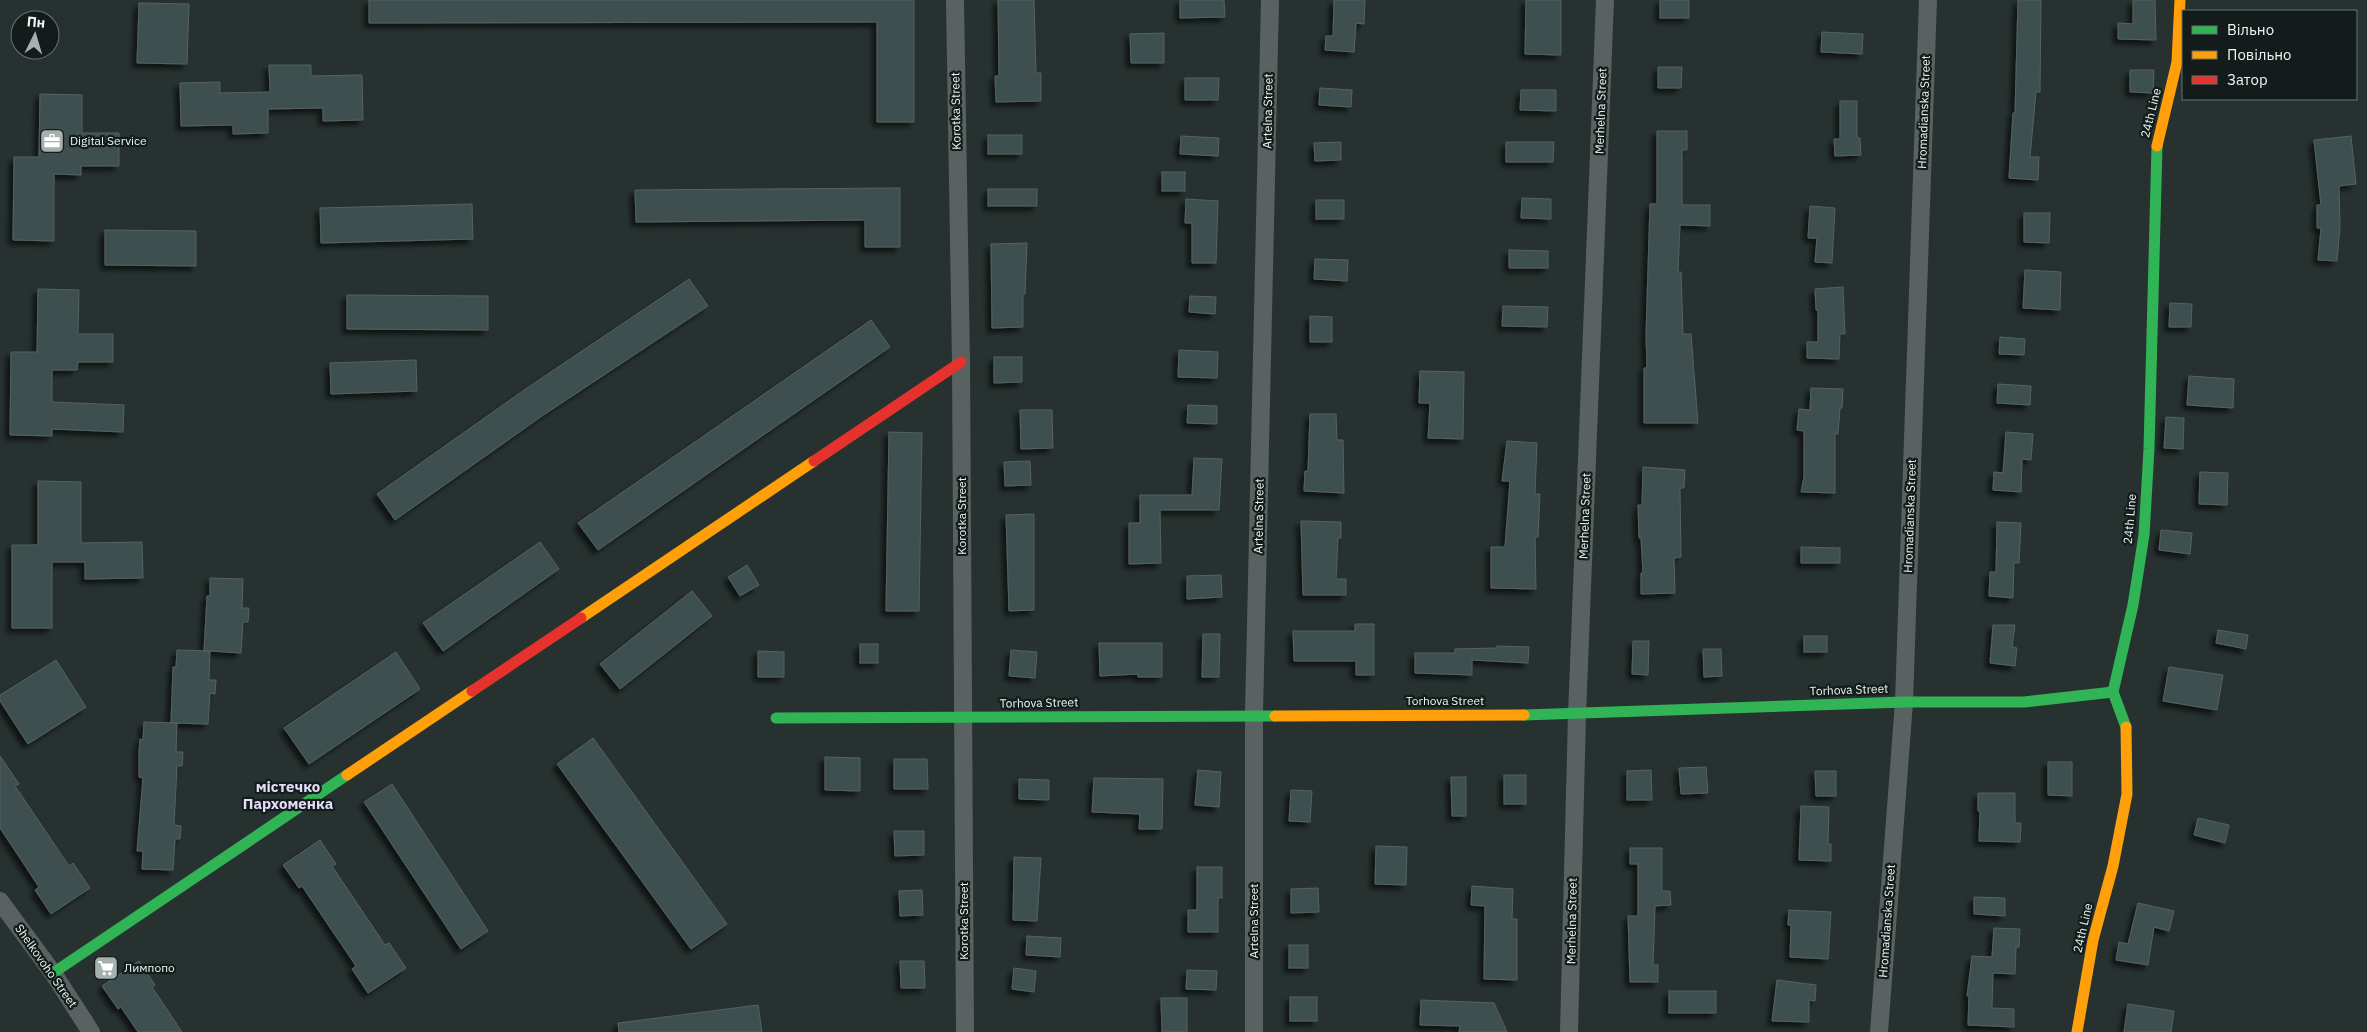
<svg xmlns="http://www.w3.org/2000/svg" width="2367" height="1032" font-family="'IBM Plex Sans',sans-serif">
<style>
.building{fill:#3c4f50;stroke:#576160;filter:url(#shadow)}
.lines{fill:none;stroke-linecap:round;stroke-linejoin:round}
.street{stroke:#596260;stroke-width:18}
.fast{stroke:#30b455;stroke-width:11}
.slow{stroke:#ff9f0a;stroke-width:11}
.jam{stroke:#e5322d;stroke-width:11}
.labels{text-anchor:middle;stroke-width:4.5;stroke-linejoin:round;paint-order:stroke}
.street-label{font-size:12px;fill:#eaf6f3;stroke:#131c1a}
.poi-label{font-size:12px;fill:#eaf6f3;stroke:#131c1a;text-anchor:start}
.quarter-label{font-size:15px;font-weight:bold;fill:#e4dcf9;stroke:#131c1a}
</style>
<defs>
<filter id="shadow"><feDropShadow dx="-4.5" dy="4.5" stdDeviation="2.5" flood-color="#0009"/></filter>
</defs>
<rect width="100%" height="100%" fill="#273230"/>
<g class="building">
<polygon points="369,0 914,0 914,122 877,122 877,22 369,23"/>
<polygon points="998,0 1034,0 1036,73 1041,73 1041,101 996,102 995,76 999,76"/>
<polygon points="1180,0 1224,0 1225,17 1180,18"/>
<polygon points="1334,0 1365,0 1364,24 1356,23 1354,52 1325,50 1326,36 1333,36"/>
<polygon points="1526,0 1561,0 1561,55 1525,54"/>
<rect x="1660" y="0" width="29" height="18"/>
<polygon points="2018,0 2041,0 2040,92 2036,92 2030,157 2039,157 2038,180 2009,178 2013,113 2015,113"/>
<polygon points="2133,0 2155,0 2156,40 2118,39 2118,23 2133,24"/>
<polygon points="139,3 189,4 187,64 137,63"/>
<polygon points="1822,32 1863,34 1862,54 1821,52"/>
<polygon points="1164,33 1164,63 1131,63 1130,34"/>
<polygon points="269,65 311,65 311,76 362,75 363,120 323,121 323,108 268,109 268,133 233,134 233,125 181,126 180,83 220,82 220,93 270,92"/>
<polygon points="1658,67 1682,67 1681,88 1658,88"/>
<polygon points="2130,70 2154,70 2153,93 2130,92"/>
<polygon points="1185,78 1219,78 1218,100 1185,100"/>
<polygon points="1320,88 1352,90 1351,107 1319,105"/>
<polygon points="1521,90 1556,90 1556,111 1520,110"/>
<polygon points="40,94 82,95 82,133 119,133 119,166 81,166 81,175 54,174 54,241 13,240 14,157 39,157"/>
<polygon points="1840,101 1857,101 1857,138 1860,138 1861,155 1835,156 1834,139 1840,139"/>
<polygon points="1657,131 1687,131 1687,150 1682,150 1682,205 1710,205 1710,226 1680,225 1678,272 1681,272 1683,334 1691,334 1698,423 1644,423 1644,368 1647,368 1646,335 1650,204 1657,204"/>
<rect x="988" y="135" width="34" height="19"/>
<polygon points="1181,136 1219,138 1218,156 1180,154"/>
<polygon points="2351,136 2356,184 2339,186 2340,226 2337,261 2318,260 2321,228 2317,228 2317,205 2321,205 2314,140"/>
<polygon points="1341,142 1341,160 1315,161 1314,143"/>
<polygon points="1506,142 1554,142 1553,162 1506,162"/>
<rect x="1162" y="172" width="23" height="19"/>
<polygon points="900,188 900,247 865,247 865,220 636,222 635,190"/>
<rect x="988" y="189" width="49" height="17"/>
<polygon points="1522,198 1551,199 1551,219 1521,218"/>
<polygon points="1186,199 1218,201 1216,263 1192,263 1192,223 1185,223"/>
<rect x="1316" y="200" width="28" height="19"/>
<polygon points="472,204 473,239 321,243 320,208"/>
<polygon points="1810,206 1835,208 1832,263 1815,262 1817,238 1808,238"/>
<polygon points="2024,213 2050,213 2049,243 2024,242"/>
<polygon points="105,230 196,231 196,266 105,265"/>
<polygon points="1027,243 1025,294 1023,294 1023,327 992,328 991,244"/>
<polygon points="1509,250 1548,251 1548,268 1509,268"/>
<polygon points="1315,259 1348,260 1347,281 1314,279"/>
<polygon points="2025,270 2061,272 2060,310 2023,308"/>
<polygon points="689,279 708,306 542,416 395,520 377,494 524,390"/>
<polygon points="1843,287 1845,334 1840,334 1839,359 1807,358 1807,342 1818,342 1818,310 1816,310 1815,289"/>
<polygon points="38,289 79,290 78,334 113,334 113,362 78,362 77,370 52,370 52,402 124,405 123,432 52,429 52,436 10,435 11,352 37,352"/>
<polygon points="347,295 488,296 488,330 347,329"/>
<polygon points="1190,296 1216,297 1215,314 1189,312"/>
<polygon points="2170,303 2192,304 2191,327 2169,327"/>
<polygon points="1503,306 1548,307 1547,327 1502,326"/>
<polygon points="1310,316 1332,317 1332,342 1310,342"/>
<polygon points="871,320 890,347 598,550 578,523"/>
<polygon points="2000,337 2025,339 2024,355 1999,354"/>
<polygon points="1179,350 1218,352 1217,378 1178,377"/>
<polygon points="994,357 1022,357 1022,382 994,383"/>
<polygon points="416,360 417,391 331,394 330,363"/>
<polygon points="1420,371 1464,372 1463,439 1428,438 1430,403 1419,403"/>
<polygon points="2189,376 2234,379 2233,408 2187,405"/>
<polygon points="1998,384 2031,386 2030,405 1997,403"/>
<polygon points="1811,388 1843,389 1842,408 1840,408 1838,434 1835,434 1835,493 1801,492 1804,477 1804,431 1797,430 1799,409 1810,410"/>
<polygon points="1188,405 1217,406 1217,424 1187,423"/>
<polygon points="1020,410 1052,410 1053,448 1021,449"/>
<polygon points="1310,414 1336,414 1337,440 1343,440 1344,493 1304,491 1305,471 1308,471"/>
<polygon points="2166,417 2184,418 2183,449 2164,448"/>
<polygon points="889,432 922,433 919,611 886,611"/>
<polygon points="2006,432 2033,434 2031,460 2022,459 2021,492 1993,490 1994,472 2003,473"/>
<polygon points="1507,441 1537,443 1535,494 1540,494 1538,537 1535,537 1536,589 1491,588 1491,547 1505,547 1510,481 1502,481"/>
<polygon points="1194,458 1222,459 1219,510 1160,510 1161,563 1129,564 1129,523 1140,523 1140,495 1192,495"/>
<polygon points="1030,461 1031,485 1005,486 1004,462"/>
<polygon points="1643,467 1685,470 1684,488 1680,488 1681,557 1674,558 1675,593 1641,594 1641,573 1643,573 1641,538 1639,538 1638,505 1642,505"/>
<polygon points="2200,472 2228,473 2227,505 2199,504"/>
<polygon points="38,481 81,482 81,543 142,542 143,578 85,579 85,562 52,562 52,628 12,628 12,545 38,545"/>
<polygon points="1034,514 1034,610 1009,611 1006,515"/>
<polygon points="1301,521 1341,522 1341,538 1338,538 1336,579 1346,579 1346,595 1303,595"/>
<polygon points="1997,522 2021,523 2019,563 2014,563 2013,598 1989,596 1990,572 1996,572"/>
<polygon points="2161,530 2192,533 2190,554 2159,550"/>
<polygon points="540,542 559,569 443,651 423,623"/>
<polygon points="1801,547 1840,548 1840,563 1801,563"/>
<polygon points="747,565 759,585 740,596 728,577"/>
<polygon points="1221,575 1222,597 1187,599 1187,576"/>
<polygon points="210,578 243,579 242,608 249,608 248,622 243,622 241,653 210,651 209,680 216,680 215,694 210,693 208,724 171,723 173,667 176,667 177,650 209,651 204,651 207,596 210,596"/>
<polygon points="692,591 712,616 620,689 600,664"/>
<polygon points="1355,624 1374,624 1374,675 1356,675 1356,661 1294,661 1293,631 1355,631"/>
<polygon points="1993,625 2015,625 2012,647 2017,648 2015,666 1990,663"/>
<polygon points="2218,630 2248,635 2246,649 2216,643"/>
<polygon points="1203,634 1220,634 1219,677 1202,677"/>
<rect x="1804" y="636" width="23" height="16"/>
<polygon points="1633,641 1649,641 1648,675 1632,674"/>
<polygon points="1099,643 1162,643 1162,677 1138,677 1138,674 1100,676"/>
<rect x="860" y="644" width="18" height="19"/>
<polygon points="1497,646 1529,647 1528,663 1472,660 1472,675 1415,673 1415,653 1455,653 1455,649 1497,648"/>
<polygon points="1703,649 1721,649 1722,676 1704,677"/>
<polygon points="1011,650 1037,652 1035,678 1009,676"/>
<polygon points="758,651 784,652 784,677 758,677"/>
<polygon points="396,652 420,689 309,764 284,728"/>
<polygon points="56,660 86,707 28,744 0,701 0,695"/>
<polygon points="2169,667 2223,675 2217,710 2163,701"/>
<polygon points="144,722 177,723 176,752 183,752 182,766 177,766 174,825 181,826 180,839 175,839 173,870 142,869 143,851 137,851 143,778 139,777 139,752 140,739 143,740"/>
<polygon points="593,738 727,924 691,949 557,764"/>
<polygon points="0,756 19,784 15,786 69,866 73,863 90,888 51,914 35,890 39,887 0,828"/>
<polygon points="825,757 860,758 860,791 825,790"/>
<polygon points="894,759 927,759 928,789 894,789"/>
<polygon points="2048,762 2072,762 2072,796 2048,795"/>
<polygon points="1706,767 1708,793 1681,794 1679,768"/>
<polygon points="1198,770 1221,772 1219,807 1195,805"/>
<polygon points="1651,770 1652,800 1627,800 1627,771"/>
<polygon points="1815,771 1836,771 1836,796 1816,796"/>
<rect x="1504" y="775" width="22" height="29"/>
<polygon points="1451,777 1466,777 1466,816 1452,816"/>
<polygon points="1094,778 1163,779 1162,829 1139,829 1140,814 1092,812"/>
<polygon points="1019,779 1049,780 1049,800 1019,799"/>
<polygon points="392,784 488,931 461,949 364,802"/>
<polygon points="1291,790 1312,791 1310,822 1289,821"/>
<polygon points="1978,793 2015,793 2015,823 2021,823 2020,842 1979,841 1980,811 1978,811"/>
<polygon points="1801,806 1829,807 1828,844 1831,844 1831,861 1799,860"/>
<polygon points="2198,818 2229,825 2225,843 2194,835"/>
<polygon points="894,831 924,831 924,855 895,856"/>
<polygon points="320,840 336,864 332,866 385,945 389,943 406,968 368,993 352,969 356,966 302,886 299,888 283,865"/>
<polygon points="1376,846 1407,847 1406,885 1375,884"/>
<polygon points="1630,848 1662,848 1662,891 1670,891 1671,905 1655,906 1653,965 1658,965 1658,982 1630,982 1628,916 1638,916 1638,864 1630,864"/>
<polygon points="1014,857 1041,858 1037,921 1013,920"/>
<polygon points="1197,867 1222,867 1222,898 1218,898 1218,932 1188,932 1188,910 1197,910"/>
<polygon points="1472,886 1513,889 1512,919 1517,919 1517,980 1484,979 1485,906 1471,905"/>
<polygon points="1318,888 1319,912 1291,913 1291,889"/>
<polygon points="922,890 923,915 900,916 899,891"/>
<polygon points="1974,897 2005,898 2005,916 1974,914"/>
<polygon points="2138,903 2174,911 2169,931 2154,927 2148,965 2116,960 2119,942 2128,944"/>
<polygon points="1789,910 1831,912 1828,959 1790,957 1791,925 1788,925"/>
<polygon points="1994,928 2020,929 2019,947 2016,947 2015,974 1993,973 1992,1008 2014,1009 2014,1027 1968,1025 1969,996 1967,996 1972,956 1992,957"/>
<polygon points="1027,936 1061,938 1060,957 1026,955"/>
<rect x="1289" y="945" width="19" height="23"/>
<polygon points="139,961 155,985 152,987 182,1032 138,1032 121,1007 118,1009 102,986"/>
<polygon points="900,961 924,961 925,988 901,988"/>
<polygon points="1014,968 1036,971 1034,992 1012,989"/>
<polygon points="1187,970 1217,971 1216,990 1186,989"/>
<polygon points="1777,980 1816,985 1815,1001 1809,1000 1809,1022 1772,1021"/>
<rect x="1669" y="991" width="47" height="22"/>
<rect x="1290" y="997" width="27" height="24"/>
<polygon points="1161,998 1187,998 1187,1032 1162,1032"/>
<polygon points="1421,1000 1494,1003 1507,1032 1459,1032 1460,1026 1420,1025"/>
<polygon points="2128,1004 2174,1011 2171,1032 2124,1032"/>
<polygon points="758,1005 762,1032 619,1032 618,1023"/>
</g>
<g class="lines">
<g class="street">
<polyline points="955,0 961,362 965,1032"/>
<polyline points="0,901 53,973 91,1032"/>
<polyline points="1254,1032 1254,714 1270,0"/>
<polyline points="1569,1032 1577,715 1605,0"/>
<polyline points="1879,1032 1904,702 1928,0"/>
</g>
<g class="fast">
<polyline points="1524,715 1904,702 2024,702 2113,692"/>
<polyline points="776,718 1275,716"/>
<polyline points="2126,727 2113,692 2133,605 2144,535 2149,449 2157,146"/>
<polyline points="53,973 347,775"/>
</g>
<g class="slow">
<polyline points="2157,146 2177,62 2180,0"/>
<polyline points="581,618 814,461"/>
<polyline points="1275,716 1524,715"/>
<polyline points="347,775 472,691"/>
<polyline points="2077,1032 2093,940 2113,866 2127,794 2126,727"/>
</g>
<g class="jam">
<polyline points="814,461 961,362"/>
<polyline points="472,691 581,618"/>
</g>
</g>
<defs>
<symbol id="office-square" viewBox="-11 -11 22 22"><rect x="-9" y="-9" width="18" height="18" rx="4" fill="#a6b1af" stroke="#131c1a"/><path d="M-6-3h4V-5.5h4V-3h4V5H-6ZM-1-4.5V-3h2v-1.5ZM-6 0V1H6V0Z" fill="#fff"/></symbol>
<symbol id="supermarket-square" viewBox="-11 -11 22 22"><rect x="-9" y="-9" width="18" height="18" rx="4" fill="#a6b1af" stroke="#131c1a"/><path d="M-6-5.5h2.5l.6 2H6L4.5 2H-2.5L-4.4-4H-6ZM-1.5 3.2a1.3 1.3 0 1 0 .1 0ZM3 3.2a1.3 1.3 0 1 0 .1 0Z" fill="#fff"/></symbol>
</defs>
<g fill-rule="evenodd">
<use href="#office-square" x="38" y="127" width="28" height="28"/>
<use href="#supermarket-square" x="92" y="954" width="28" height="28"/>
</g>
<g class="labels">
<g class="street-label">
<text transform="translate(956 111) rotate(-91)" y="4">Korotka Street</text>
<text transform="translate(1268 111) rotate(-89)" y="4">Artelna Street</text>
<text transform="translate(1601 111) rotate(-88)" y="4">Merhelna Street</text>
<text transform="translate(1924 112) rotate(-88)" y="4">Hromadianska Street</text>
<text transform="translate(2151 113) rotate(-76)" y="4">24th Line</text>
<text transform="translate(962 516) rotate(-90)" y="4">Korotka Street</text>
<text transform="translate(1259 516) rotate(-89)" y="4">Artelna Street</text>
<text transform="translate(1585 516) rotate(-88)" y="4">Merhelna Street</text>
<text transform="translate(1910 516) rotate(-88)" y="4">Hromadianska Street</text>
<text transform="translate(2130 519) rotate(-85)" y="4">24th Line</text>
<text transform="translate(1849 690) rotate(-2)" y="4">Torhova Street</text>
<text x="1445" y="705">Torhova Street</text>
<text transform="translate(1039 703) rotate(-1)" y="4">Torhova Street</text>
<text transform="translate(964 921) rotate(-90)" y="4">Korotka Street</text>
<text transform="translate(1254 921) rotate(-90)" y="4">Artelna Street</text>
<text transform="translate(1572 921) rotate(-89)" y="4">Merhelna Street</text>
<text transform="translate(1887 921) rotate(-86)" y="4">Hromadianska Street</text>
<text transform="translate(2083 928) rotate(-77)" y="4">24th Line</text>
<text transform="translate(46 966) rotate(55)" y="4">Shelkovoho Street</text>
</g>
<g class="poi-label">
<text x="70" y="145">Digital Service</text>
<text x="124" y="972">Лимпопо</text>
</g>
<g class="quarter-label">
<text x="288" y="792">містечко<tspan x="288" dy="17">Пархоменка</tspan></text>
</g>
</g>
<rect x="2182" y="10" width="175" height="90" fill="#131c1a" stroke="#697371"/>
<rect x="2192" y="26" width="25" height="8" fill="#30b455" stroke="#697371"/>
<text x="2227" y="35" font-size="15" fill="#eaf6f3">Вільно</text>
<rect x="2192" y="51" width="25" height="8" fill="#ff9f0a" stroke="#697371"/>
<text x="2227" y="60" font-size="15" fill="#eaf6f3">Повільно</text>
<rect x="2192" y="76" width="25" height="8" fill="#e5322d" stroke="#697371"/>
<text x="2227" y="85" font-size="15" fill="#eaf6f3">Затор</text>
<g transform="translate(35 35) rotate(5)"><circle r="24" fill="#131c1a" stroke="#697371"/>
<path d="M0-4L9 19L0 12L-9 19Z" fill="#a6b1af"/>
<text y="-8" font-size="14" font-weight="bold" text-anchor="middle" fill="#eaf6f3">Пн</text>
</g>
</svg>
